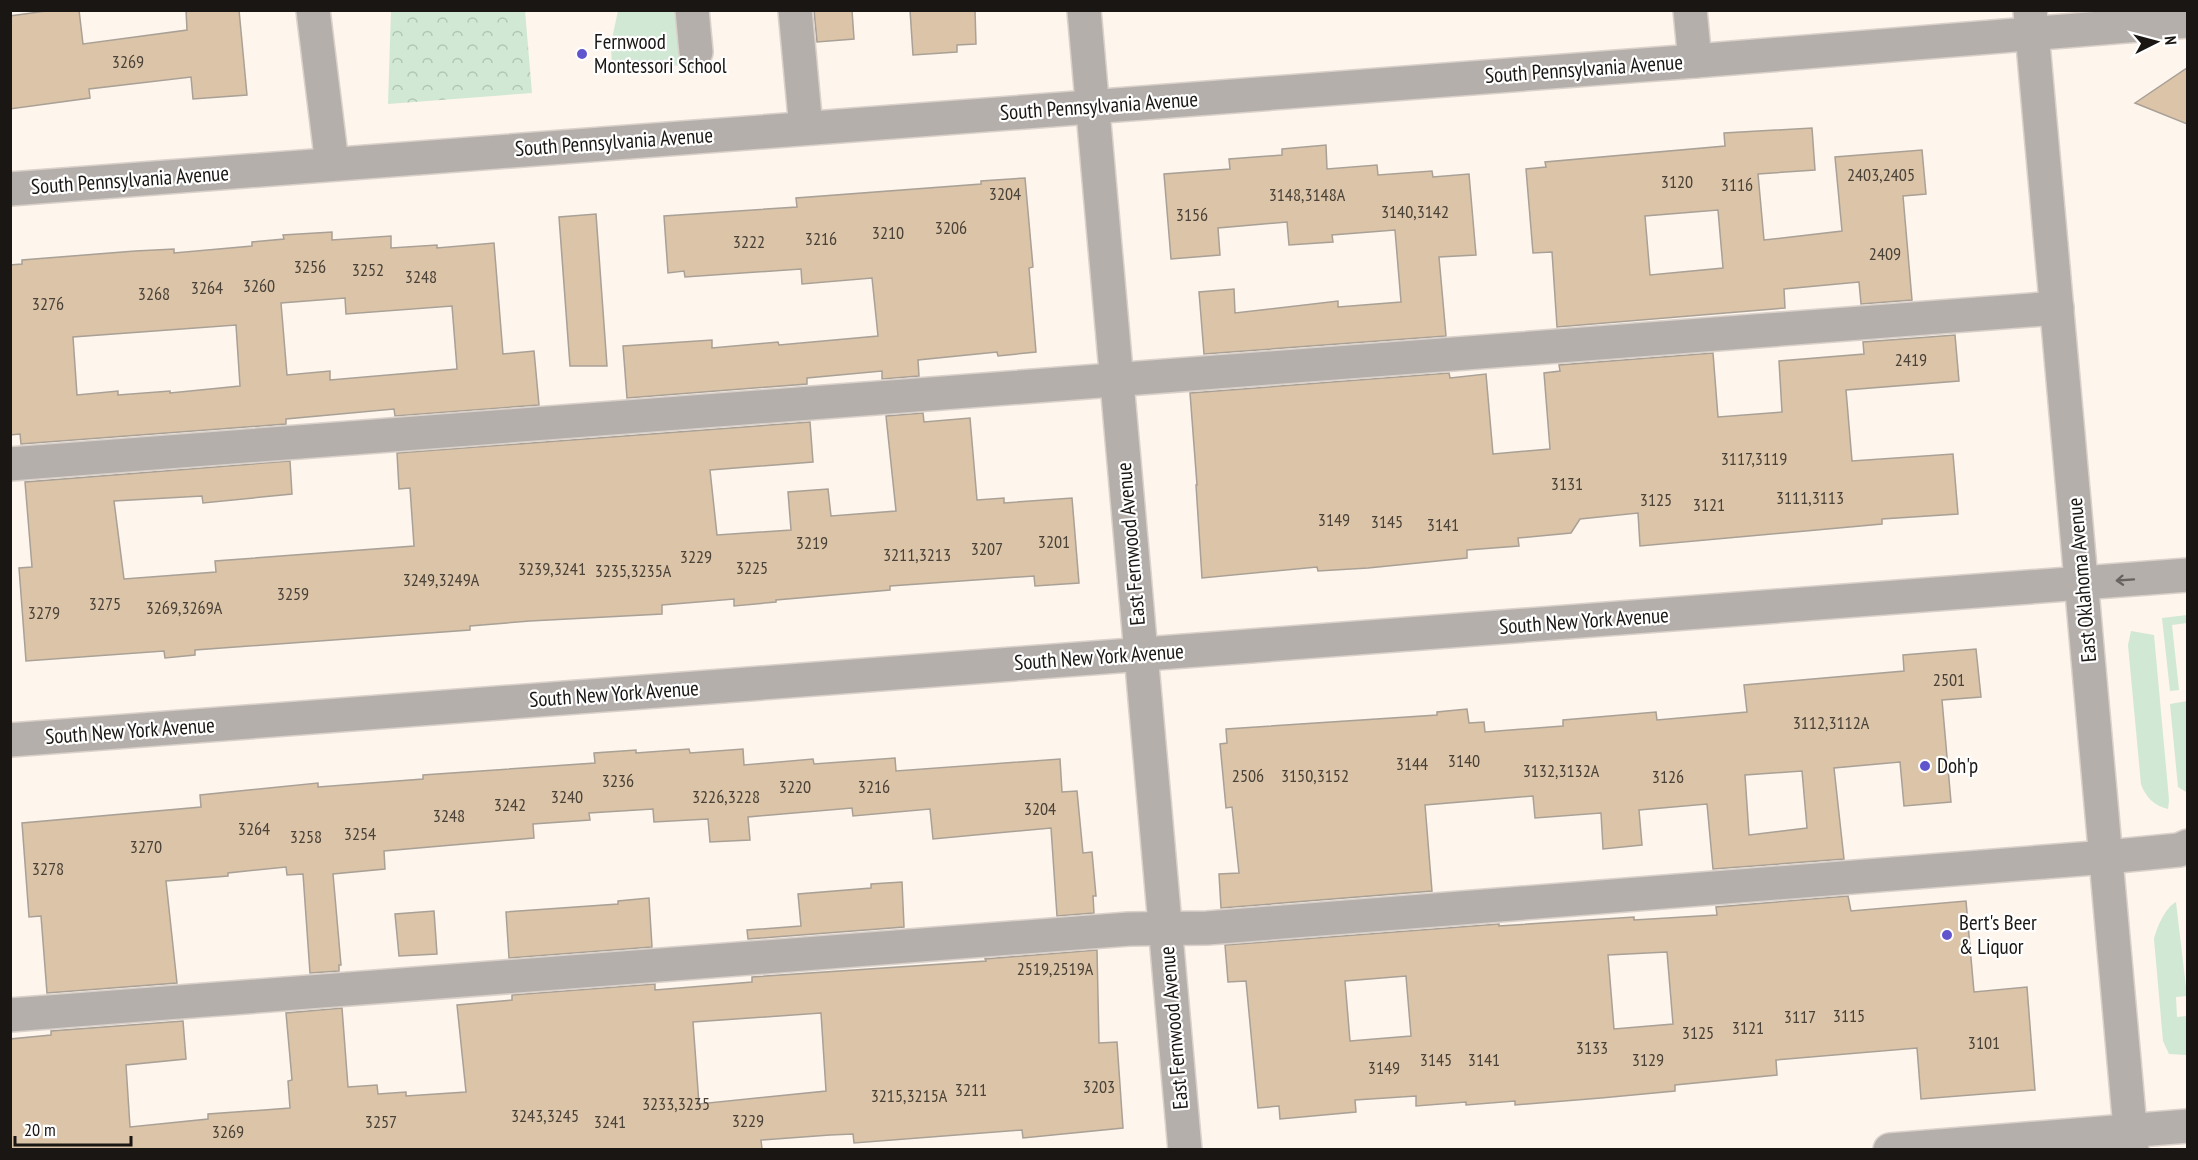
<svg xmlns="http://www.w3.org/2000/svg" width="2198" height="1160" font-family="'PT Sans Narrow',sans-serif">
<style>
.grass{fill:#d0e8d4}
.forest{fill:url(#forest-crowns)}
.building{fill:#dbc4a8;stroke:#a9a096;stroke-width:1.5;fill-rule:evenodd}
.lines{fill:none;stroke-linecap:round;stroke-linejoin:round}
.minor-casing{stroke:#dad1ca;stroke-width:36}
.minor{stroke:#b5afac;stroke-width:33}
.oneway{stroke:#686260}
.poi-dot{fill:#6155ce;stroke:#fff;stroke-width:2}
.labels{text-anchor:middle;stroke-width:4.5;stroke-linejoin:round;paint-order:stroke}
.number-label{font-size:18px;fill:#4a4238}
.poi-label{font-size:21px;fill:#1a1613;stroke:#fff;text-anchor:start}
.street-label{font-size:21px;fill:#1a1613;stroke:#fff}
</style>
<defs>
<pattern id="forest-crowns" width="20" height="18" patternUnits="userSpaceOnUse" patternTransform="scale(1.5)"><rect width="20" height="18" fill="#d0e8d4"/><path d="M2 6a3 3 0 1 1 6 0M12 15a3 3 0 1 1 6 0" fill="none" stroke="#b2c6b5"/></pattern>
</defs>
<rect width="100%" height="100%" fill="#fef5ed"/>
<g class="grass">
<polygon points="618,11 678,11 683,65 612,71 611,43"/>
<polygon points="2187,615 2187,623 2172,625 2179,690 2170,691 2162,618"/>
<path d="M 2131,631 L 2154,635 L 2169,800 L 2168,809 C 2154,806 2145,796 2141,784 L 2128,645 Z"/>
<polygon points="2187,701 2188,789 2186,792 2178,787 2170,704"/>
<path d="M 2176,902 L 2187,996 L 2176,997 L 2177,1017 L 2187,1016 L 2187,1055 L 2169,1054 L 2163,1041 L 2154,939 C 2157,927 2165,908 2176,902 Z"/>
</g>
<polygon class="forest" points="391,11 525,11 532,93 388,104"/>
<g class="building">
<polygon points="53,10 79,10 83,44 187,30 186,10 239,10 247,95 193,99 191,77 89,89 90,98 10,109 10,16"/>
<polygon points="814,10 852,10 854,39 817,42"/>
<polygon points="910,10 975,10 976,44 957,45 957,52 913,55"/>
<polygon points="2187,68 2187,124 2135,103"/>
<path d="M 1812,128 L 1815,170 L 1758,174 L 1764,240 L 1842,231 L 1835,157 L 1922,150 L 1926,194 L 1903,196 L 1912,300 L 1861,304 L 1859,282 L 1784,289 L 1785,308 L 1557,327 L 1552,252 L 1533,253 L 1526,169 L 1546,167 L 1545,162 L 1725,146 L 1724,133 ZM 1718,210 L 1723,268 L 1650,275 L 1645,216 Z"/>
<polygon points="1326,145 1327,169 1377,165 1378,175 1432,171 1433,177 1469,174 1476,255 1439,257 1446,336 1204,354 1199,292 1234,289 1235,313 1338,301 1338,307 1401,302 1395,230 1332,235 1333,242 1289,245 1287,222 1218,228 1220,255 1171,259 1164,174 1230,169 1229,159 1282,155 1282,149"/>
<polygon points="1025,178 1033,267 1029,268 1036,352 998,356 997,352 918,360 919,376 882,379 882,371 807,378 807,384 627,398 623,346 712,340 712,348 778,342 779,345 878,336 872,278 802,284 801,269 685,277 684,271 668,273 664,216 797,207 796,198 981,184 981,181"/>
<polygon points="596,214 607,366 570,366 559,217"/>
<path d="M 332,232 L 332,240 L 391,236 L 391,248 L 437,245 L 437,248 L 494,243 L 503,354 L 534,351 L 539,405 L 395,416 L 394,409 L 286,419 L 286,424 L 21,444 L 20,434 L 10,435 L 10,265 L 22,264 L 22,260 L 135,251 L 174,249 L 174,253 L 252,246 L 252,242 L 284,239 L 283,235 ZM 345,298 L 346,314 L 452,306 L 457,369 L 330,380 L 330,371 L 287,375 L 281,303 ZM 236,325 L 240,386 L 170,393 L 170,391 L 118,395 L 118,391 L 77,395 L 73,337 Z"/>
<polygon points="1955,335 1959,381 1846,390 1852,461 1953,454 1958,514 1882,519 1882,524 1640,546 1638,513 1580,519 1571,533 1518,538 1519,546 1467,550 1467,558 1368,568 1318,571 1317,567 1202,578 1196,485 1197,485 1190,393 1449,373 1450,378 1486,374 1493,454 1550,449 1544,373 1560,371 1559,365 1713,353 1718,417 1782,412 1779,361 1864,354 1863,342"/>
<polygon points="923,413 924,422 970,418 977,500 1004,498 1004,503 1072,498 1079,583 1035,586 1034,576 890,586 890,590 776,600 776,602 734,606 734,599 662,605 662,614 530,621 470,626 470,630 195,650 195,655 165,658 164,651 26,661 19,568 32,567 25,482 290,461 292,494 203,503 202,496 114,501 124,579 216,572 215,561 414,546 410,488 399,489 397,453 810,422 813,462 710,470 717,535 791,530 788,492 828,489 831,516 896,511 886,416"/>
<path d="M 1976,649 L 1981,697 L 1942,700 L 1951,802 L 1904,806 L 1900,762 L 1834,768 L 1844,859 L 1713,869 L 1707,804 L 1639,810 L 1642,845 L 1603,849 L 1601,813 L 1535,818 L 1533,796 L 1425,805 L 1432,891 L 1221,908 L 1219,874 L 1239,873 L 1232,807 L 1226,808 L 1220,744 L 1227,743 L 1226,729 L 1437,715 L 1437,712 L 1467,709 L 1469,723 L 1484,722 L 1485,732 L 1563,726 L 1563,720 L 1656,712 L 1657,720 L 1747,712 L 1744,685 L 1904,671 L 1903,655 ZM 1802,771 L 1807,828 L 1749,835 L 1745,775 Z"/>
<polygon points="689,749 690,753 743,749 744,765 813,759 814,764 895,758 896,771 1060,759 1062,792 1077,791 1083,853 1092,852 1096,896 1093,896 1094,913 1057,916 1051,828 933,839 930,809 853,816 852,808 748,817 750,840 710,842 708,819 654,822 653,809 589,813 590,820 533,824 534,838 384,851 385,869 333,874 341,965 339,965 339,971 310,973 303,874 287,875 286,867 228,873 228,876 166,881 177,983 47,993 41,916 29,917 22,823 201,807 200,795 318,783 318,787 423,779 423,775 595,763 594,753 636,750 636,753"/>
<polygon points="902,882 904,927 748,939 747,930 801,926 798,894 871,888 871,884"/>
<path d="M 1848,896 L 1851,911 L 1966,901 L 1974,992 L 2027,987 L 2035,1090 L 1921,1099 L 1917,1048 L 1776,1060 L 1777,1075 L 1675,1085 L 1675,1091 L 1601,1098 L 1515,1105 L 1515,1101 L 1466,1105 L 1466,1102 L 1416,1106 L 1416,1096 L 1355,1100 L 1356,1112 L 1280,1119 L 1279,1106 L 1258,1108 L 1246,981 L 1228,982 L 1225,945 L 1499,924 L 1499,926 L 1634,917 L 1634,920 L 1717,915 L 1716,907 ZM 1667,952 L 1673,1024 L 1614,1029 L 1608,955 ZM 1406,976 L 1411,1036 L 1350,1041 L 1345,981 Z"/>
<polygon points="649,898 652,947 509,958 506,912 618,904 618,901"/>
<polygon points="434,911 437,954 399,956 395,914"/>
<path d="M 1097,950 L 1099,1043 L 1117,1042 L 1123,1128 L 1023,1138 L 1022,1130 L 854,1143 L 853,1134 L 830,1135 L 761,1140 L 762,1149 L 10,1149 L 10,1039 L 51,1035 L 51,1031 L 183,1021 L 186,1059 L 126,1065 L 130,1127 L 208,1119 L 208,1114 L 290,1108 L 288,1081 L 292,1080 L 286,1013 L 342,1008 L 348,1087 L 377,1085 L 378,1094 L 406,1092 L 406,1096 L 466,1092 L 457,1005 L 512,1000 L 512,995 L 655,984 L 655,990 L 752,982 L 752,977 L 986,961 L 985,959 ZM 821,1013 L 826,1091 L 699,1104 L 693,1022 Z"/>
</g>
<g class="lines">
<defs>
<g id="minor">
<polyline points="313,10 332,164"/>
<polyline points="692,10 696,52"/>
<polyline points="795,10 806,128"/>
<polyline points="1084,10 1185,1150"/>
<polyline points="1690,10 1695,61"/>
<polyline points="2030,10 2132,1150"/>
<polyline points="10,189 1695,61 2188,21"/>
<polyline points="10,464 2057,308"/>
<polyline points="10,740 2188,575"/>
<polyline points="10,1015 1129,929 1207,928 2107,857 2179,850 2188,846"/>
<polyline points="1890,1150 2188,1126"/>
</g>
</defs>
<use href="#minor" class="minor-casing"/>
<use href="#minor" class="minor"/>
</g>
<defs><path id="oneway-shaft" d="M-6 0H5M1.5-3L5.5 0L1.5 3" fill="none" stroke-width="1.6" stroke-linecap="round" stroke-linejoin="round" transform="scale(1.5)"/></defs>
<use class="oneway" href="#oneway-shaft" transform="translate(2125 580) rotate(176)"/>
<g class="poi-dot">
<circle cx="582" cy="54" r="6"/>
<circle cx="1925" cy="766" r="6"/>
<circle cx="1947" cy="935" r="6"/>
</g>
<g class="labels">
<g class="number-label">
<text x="128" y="68">3269</text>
<text x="1881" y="181">2403,2405</text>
<text x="1677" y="188">3120</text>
<text x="1737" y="191">3116</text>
<text x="1005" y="200">3204</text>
<text x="1307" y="201">3148,3148A</text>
<text x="1415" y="218">3140,3142</text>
<text x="1192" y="221">3156</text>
<text x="951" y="234">3206</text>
<text x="888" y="239">3210</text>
<text x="821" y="245">3216</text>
<text x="749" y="248">3222</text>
<text x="1885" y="260">2409</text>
<text x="310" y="273">3256</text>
<text x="368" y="276">3252</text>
<text x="421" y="283">3248</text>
<text x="259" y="292">3260</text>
<text x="207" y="294">3264</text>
<text x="154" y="300">3268</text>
<text x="48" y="310">3276</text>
<text x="1911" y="366">2419</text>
<text x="1754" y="465">3117,3119</text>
<text x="1567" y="490">3131</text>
<text x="1810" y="504">3111,3113</text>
<text x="1656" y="506">3125</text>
<text x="1709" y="511">3121</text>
<text x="1334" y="526">3149</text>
<text x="1387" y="528">3145</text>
<text x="1443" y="531">3141</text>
<text x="1054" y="548">3201</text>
<text x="812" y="549">3219</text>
<text x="987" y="555">3207</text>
<text x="917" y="561">3211,3213</text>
<text x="696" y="563">3229</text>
<text x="752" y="574">3225</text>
<text x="552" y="575">3239,3241</text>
<text x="633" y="577">3235,3235A</text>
<text x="441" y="586">3249,3249A</text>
<text x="293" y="600">3259</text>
<text x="105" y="610">3275</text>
<text x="184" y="614">3269,3269A</text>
<text x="44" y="619">3279</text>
<text x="1949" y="686">2501</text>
<text x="1831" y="729">3112,3112A</text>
<text x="1464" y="767">3140</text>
<text x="1412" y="770">3144</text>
<text x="1561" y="777">3132,3132A</text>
<text x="1248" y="782">2506</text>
<text x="1315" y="782">3150,3152</text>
<text x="1668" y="783">3126</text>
<text x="618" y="787">3236</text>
<text x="795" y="793">3220</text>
<text x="874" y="793">3216</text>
<text x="567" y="803">3240</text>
<text x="726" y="803">3226,3228</text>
<text x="510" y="811">3242</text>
<text x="1040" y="815">3204</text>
<text x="449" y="822">3248</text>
<text x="254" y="835">3264</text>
<text x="360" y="840">3254</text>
<text x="306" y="843">3258</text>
<text x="146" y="853">3270</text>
<text x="48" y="875">3278</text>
<text x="1055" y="975">2519,2519A</text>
<text x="1849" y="1022">3115</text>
<text x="1800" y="1023">3117</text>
<text x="1748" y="1034">3121</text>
<text x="1698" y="1039">3125</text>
<text x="1984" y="1049">3101</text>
<text x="1592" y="1054">3133</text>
<text x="1436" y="1066">3145</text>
<text x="1484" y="1066">3141</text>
<text x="1648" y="1066">3129</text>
<text x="1384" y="1074">3149</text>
<text x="1099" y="1093">3203</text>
<text x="971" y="1096">3211</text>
<text x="909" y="1102">3215,3215A</text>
<text x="676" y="1110">3233,3235</text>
<text x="545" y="1122">3243,3245</text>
<text x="748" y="1127">3229</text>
<text x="381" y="1128">3257</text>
<text x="610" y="1128">3241</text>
<text x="228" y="1138">3269</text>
</g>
<g class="poi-label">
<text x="594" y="49">Fernwood<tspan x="594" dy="24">Montessori School</tspan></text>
<text x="1937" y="773">Doh'p</text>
<text x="1959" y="930">Bert's Beer<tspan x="1959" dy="24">&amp; Liquor</tspan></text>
</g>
<g class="street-label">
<text transform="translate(1584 69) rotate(-4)" y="7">South Pennsylvania Avenue</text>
<text transform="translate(1099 106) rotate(-4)" y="7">South Pennsylvania Avenue</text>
<text transform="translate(614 142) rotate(-4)" y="7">South Pennsylvania Avenue</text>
<text transform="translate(130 180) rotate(-4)" y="7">South Pennsylvania Avenue</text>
<text transform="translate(1131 544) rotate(-95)" y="7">East Fernwood Avenue</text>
<text transform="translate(2082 580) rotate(-95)" y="7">East Oklahoma Avenue</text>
<text transform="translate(1584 621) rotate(-4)" y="7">South New York Avenue</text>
<text transform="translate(1099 657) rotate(-4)" y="7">South New York Avenue</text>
<text transform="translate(614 694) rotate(-4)" y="7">South New York Avenue</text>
<text transform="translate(130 731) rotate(-4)" y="7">South New York Avenue</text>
<text transform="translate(1174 1028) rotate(-95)" y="7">East Fernwood Avenue</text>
</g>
</g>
<rect width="2198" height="1160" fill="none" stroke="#1a1613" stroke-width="24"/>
<g transform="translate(2156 42) rotate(84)" stroke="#ffffff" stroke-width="4.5" paint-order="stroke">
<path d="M0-4.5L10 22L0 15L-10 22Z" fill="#1a1613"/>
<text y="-9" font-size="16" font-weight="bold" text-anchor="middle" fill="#1a1613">N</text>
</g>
<path d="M15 1136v9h116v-9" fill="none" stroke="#1a1613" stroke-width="3"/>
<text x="24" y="1136" font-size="18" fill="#1a1613" stroke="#ffffff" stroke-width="4.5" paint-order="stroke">20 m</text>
</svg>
